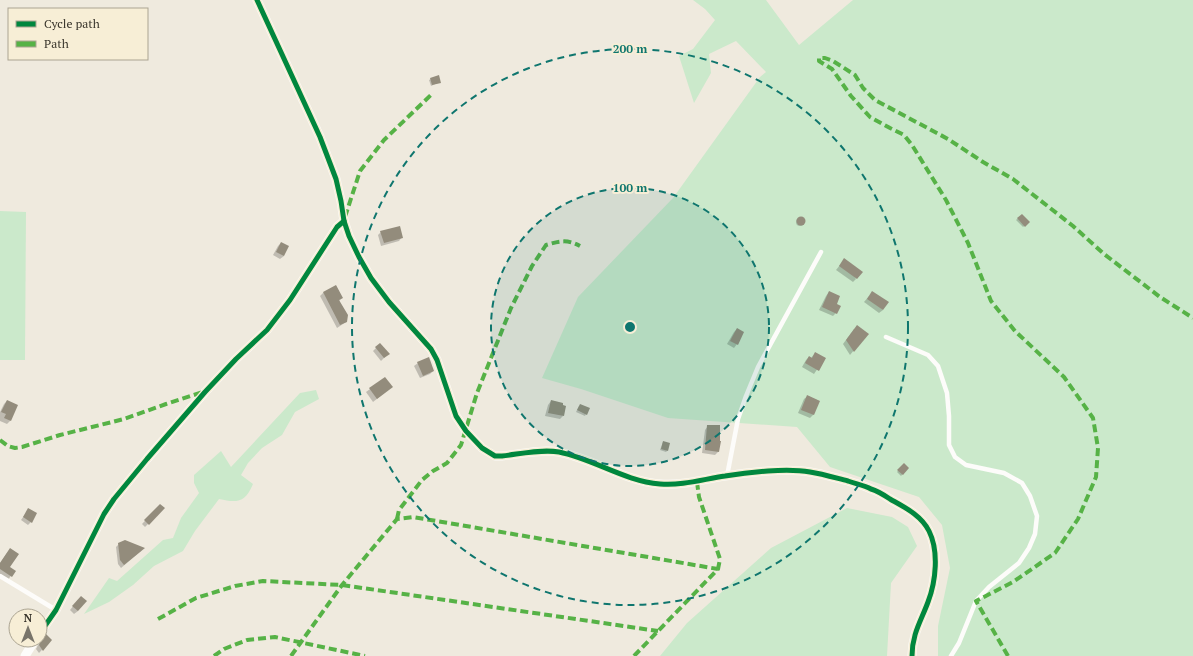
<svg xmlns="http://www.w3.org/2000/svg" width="1193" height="656" font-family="'PT Serif',serif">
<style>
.green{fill:#cbe9cb}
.shadow{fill:#0003}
.building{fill:#938c7c}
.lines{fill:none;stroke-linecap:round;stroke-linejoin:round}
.lane{stroke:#fdfcfa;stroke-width:4.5}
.street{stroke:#fdfcfa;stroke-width:9}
.quiet{stroke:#56b246;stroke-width:4;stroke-dasharray:8 4;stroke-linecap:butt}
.cycleway-casing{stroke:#f7eed6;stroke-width:8}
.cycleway{stroke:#00873e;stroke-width:5}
.ring{fill:none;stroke:#0f766e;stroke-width:2;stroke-dasharray:7 5}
.centre{fill:#0f766e;stroke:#f7eed6;stroke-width:2}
.ring-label{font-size:12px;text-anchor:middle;font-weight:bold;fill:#0f766e;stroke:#f7eed6;stroke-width:4;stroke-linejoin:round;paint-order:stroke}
</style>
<rect width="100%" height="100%" fill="#efeade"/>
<g class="green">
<polygon points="693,0 766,0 799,45 853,0 1193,0 1193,656 938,656 938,626 950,568 942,525 919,497 830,467 797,427 668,418 581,389 542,378 578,297 673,198 760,77 766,72 736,41 709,54 711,73 694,103 679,56 693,49 715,20 705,9"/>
<polygon points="0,211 26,212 25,360 0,360"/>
<path d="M 316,390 L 319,399 L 295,412 L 282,435 L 262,448 L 248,463 L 241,475 L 253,484 C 245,503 237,503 219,499 L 195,531 L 183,551 L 154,566 L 133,585 L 109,602 L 84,614 L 109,578 L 117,581 L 163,540 L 173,538 L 181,518 L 199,493 L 194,483 L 194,475 L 221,451 L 231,467 L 300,393 Z"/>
<polygon points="847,508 892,517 908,527 917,546 891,583 887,656 660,656 687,623 771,548"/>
</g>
<g class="shadow">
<polygon points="431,79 440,82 431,86 429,80"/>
<polygon points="1022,215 1029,222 1023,227 1016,220"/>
<circle cx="800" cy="222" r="4"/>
<polygon points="381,232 402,237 399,241 381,246 378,235"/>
<polygon points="281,243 284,256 280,259 273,255 278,246"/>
<polygon points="844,260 856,279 853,282 836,270"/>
<polygon points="336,286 342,298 339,301 346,322 337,328 320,296 323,293"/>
<polygon points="829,292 836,304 836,313 833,316 819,310 826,296"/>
<polygon points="869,296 883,310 879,313 864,302"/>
<polygon points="737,329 737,344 734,348 727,344 734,332"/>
<polygon points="854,329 867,334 850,355 843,344"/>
<polygon points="380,344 385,357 381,361 373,351"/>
<polygon points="815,353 824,359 814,374 802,367 806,360 809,357 811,358"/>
<polygon points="418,363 433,371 430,374 420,378 414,366"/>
<polygon points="385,378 392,387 373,402 366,392"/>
<polygon points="808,396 819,401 813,415 810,418 798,413 804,399"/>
<polygon points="7,401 10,421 7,424 0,421 0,412 4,404"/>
<polygon points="551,401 563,416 560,419 545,416 548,405"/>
<polygon points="579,406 586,414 585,416 576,412"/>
<polygon points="708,426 718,452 715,455 702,453 705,430"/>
<polygon points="663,442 667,451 666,452 660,450"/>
<polygon points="904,464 908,468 901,476 897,472"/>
<polygon points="160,505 164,508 145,527 142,524"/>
<polygon points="29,509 31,522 28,525 21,520"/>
<polygon points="119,544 141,551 121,568 118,564 116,547"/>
<polygon points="7,553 8,567 14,571 8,580 0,574 0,563"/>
<polygon points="78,600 78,611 74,614 70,610"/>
<polygon points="46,636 51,640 39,653 36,649 38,645"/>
</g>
<g class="building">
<polygon points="439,75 441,83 432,85 430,78"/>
<polygon points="1022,214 1030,222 1025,227 1017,218"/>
<circle cx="801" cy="221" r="4.5"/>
<polygon points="400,226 403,238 384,243 380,231"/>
<polygon points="281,242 289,246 284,256 276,252"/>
<polygon points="844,258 863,272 857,279 839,266"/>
<polygon points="336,285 343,298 339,300 348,315 347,322 340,325 323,292"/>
<polygon points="829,291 840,296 837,304 841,306 837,314 822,307"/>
<polygon points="872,291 889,302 883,310 867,299"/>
<polygon points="857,325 869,334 854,352 846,340"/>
<polygon points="737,328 744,332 738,345 730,341"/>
<polygon points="380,343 390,354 384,358 375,347"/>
<polygon points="815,352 826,358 819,371 805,363 809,356 812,358"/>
<polygon points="429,357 434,371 423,376 417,362"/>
<polygon points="385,377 393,387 377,399 369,388"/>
<polygon points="807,395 820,401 814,415 801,410"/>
<polygon points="7,400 18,405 11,421 4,418 6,414 1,412"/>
<polygon points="551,400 563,403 563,405 566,406 564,416 548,413"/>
<polygon points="580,404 590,408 587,415 577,410"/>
<polygon points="707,425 720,425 720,441 721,441 719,452 705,450"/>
<polygon points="663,441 670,443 668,451 661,449"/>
<polygon points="904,463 909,468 903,475 897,470"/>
<polygon points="160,504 165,508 149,525 144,520"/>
<polygon points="28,508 37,513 32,523 23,517"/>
<polygon points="125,540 145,548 124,565 120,560 118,543"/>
<polygon points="10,548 19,554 10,567 16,571 12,577 0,569 0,563"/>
<polygon points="81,596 87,601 78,611 72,606"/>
<polygon points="46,634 52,640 43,651 39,645 41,640"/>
</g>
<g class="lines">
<g class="lane">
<polyline points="886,337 928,355 938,366 947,393 949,416 949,445 955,457 966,465 1004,473 1022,483 1030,496 1037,516 1035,534 1029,548 1019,563 989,587 976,601 959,643 951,656"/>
<polyline points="727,476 738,419 746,396 758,367 821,252"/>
<polyline points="0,576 56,610"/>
</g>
<g class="street">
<path d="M 257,0 L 320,137 L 336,179 L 341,201 L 344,221 L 349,236 L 359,257 L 371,278 L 389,302 L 431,349 L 437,360 L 456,416 L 466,431 L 482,448 L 495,456 L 502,456 C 520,454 541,449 559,452 C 594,459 624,481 660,484 C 682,486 704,479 725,476 C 749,472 787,468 810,472 C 823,474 836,478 848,481 C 856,484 864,485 871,489 C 878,491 884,495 890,499 C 904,507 921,515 929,531 C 939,551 936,581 928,602 C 921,621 912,634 912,656"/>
<polyline points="40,633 56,610 104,514 114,499 147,459 205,392 236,359 267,330 290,300 337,227 344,221"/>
<polyline points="25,656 35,640"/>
</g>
<g class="quiet">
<polyline points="345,217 360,171 384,140 433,93"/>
<polyline points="0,440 8,446 15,448 22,447 60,435 124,419 166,404 203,392"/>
<path d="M 397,519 L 399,510 L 422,480 L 433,471 L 447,463 L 461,445 L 477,393 L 511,308 L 532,266 L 546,245 C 560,241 567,239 580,246"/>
<polyline points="158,619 196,598 235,586 263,581 342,585 658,631"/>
<polyline points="214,656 224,649 247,640 275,637 365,656"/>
<polyline points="291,656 342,585 397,519 413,517 718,569"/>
<polyline points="634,656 718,569 720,559 699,497 697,482"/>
<polyline points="1008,656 976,601 1013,582 1055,553 1078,519 1096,477 1098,448 1093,418 1064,377 1015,331 991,301 968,243 946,200 912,145 904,135 890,128 870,117 851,96 832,69 819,61 819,58 825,58 833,61 855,75 863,88 875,100 948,139 983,162 1013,179 1073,226 1104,254 1160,297 1193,318"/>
</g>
<defs>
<g id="cycleway">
<path d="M 257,0 L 320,137 L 336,179 L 341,201 L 344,221 L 349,236 L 359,257 L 371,278 L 389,302 L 431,349 L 437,360 L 456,416 L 466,431 L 482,448 L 495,456 L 502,456 C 520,454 541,449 559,452 C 594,459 624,481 660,484 C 682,486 704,479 725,476 C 749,472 787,468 810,472 C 823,474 836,478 848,481 C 856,484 864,485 871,489 C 878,491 884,495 890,499 C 904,507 921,515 929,531 C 939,551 936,581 928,602 C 921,621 912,634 912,656"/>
<polyline points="40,633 56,610 104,514 114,499 147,459 205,392 236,359 267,330 290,300 337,227 344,221"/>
</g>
</defs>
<use href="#cycleway" class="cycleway-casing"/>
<use href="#cycleway" class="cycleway"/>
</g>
<circle cx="630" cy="327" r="139" fill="#0f766e" fill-opacity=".12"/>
<g class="ring">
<circle cx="630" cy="327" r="139"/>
<circle cx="630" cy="327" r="278"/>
</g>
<circle cx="630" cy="327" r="6" class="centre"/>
<g class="ring-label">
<text x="630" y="53">200 m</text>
<text x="630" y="192">100 m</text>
</g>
<rect x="8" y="8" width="140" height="52" fill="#f7eed6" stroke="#aba492"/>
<rect x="16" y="21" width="20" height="6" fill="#00873e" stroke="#aba492"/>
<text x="44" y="28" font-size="12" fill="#38342b">Cycle path</text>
<rect x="16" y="41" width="20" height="6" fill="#56b246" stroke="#aba492"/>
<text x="44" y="48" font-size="12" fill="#38342b">Path</text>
<g transform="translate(28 628)"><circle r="19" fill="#f7eed6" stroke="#aba492"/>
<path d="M0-3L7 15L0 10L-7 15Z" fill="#78746a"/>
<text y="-6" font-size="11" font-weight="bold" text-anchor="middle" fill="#38342b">N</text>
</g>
</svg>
